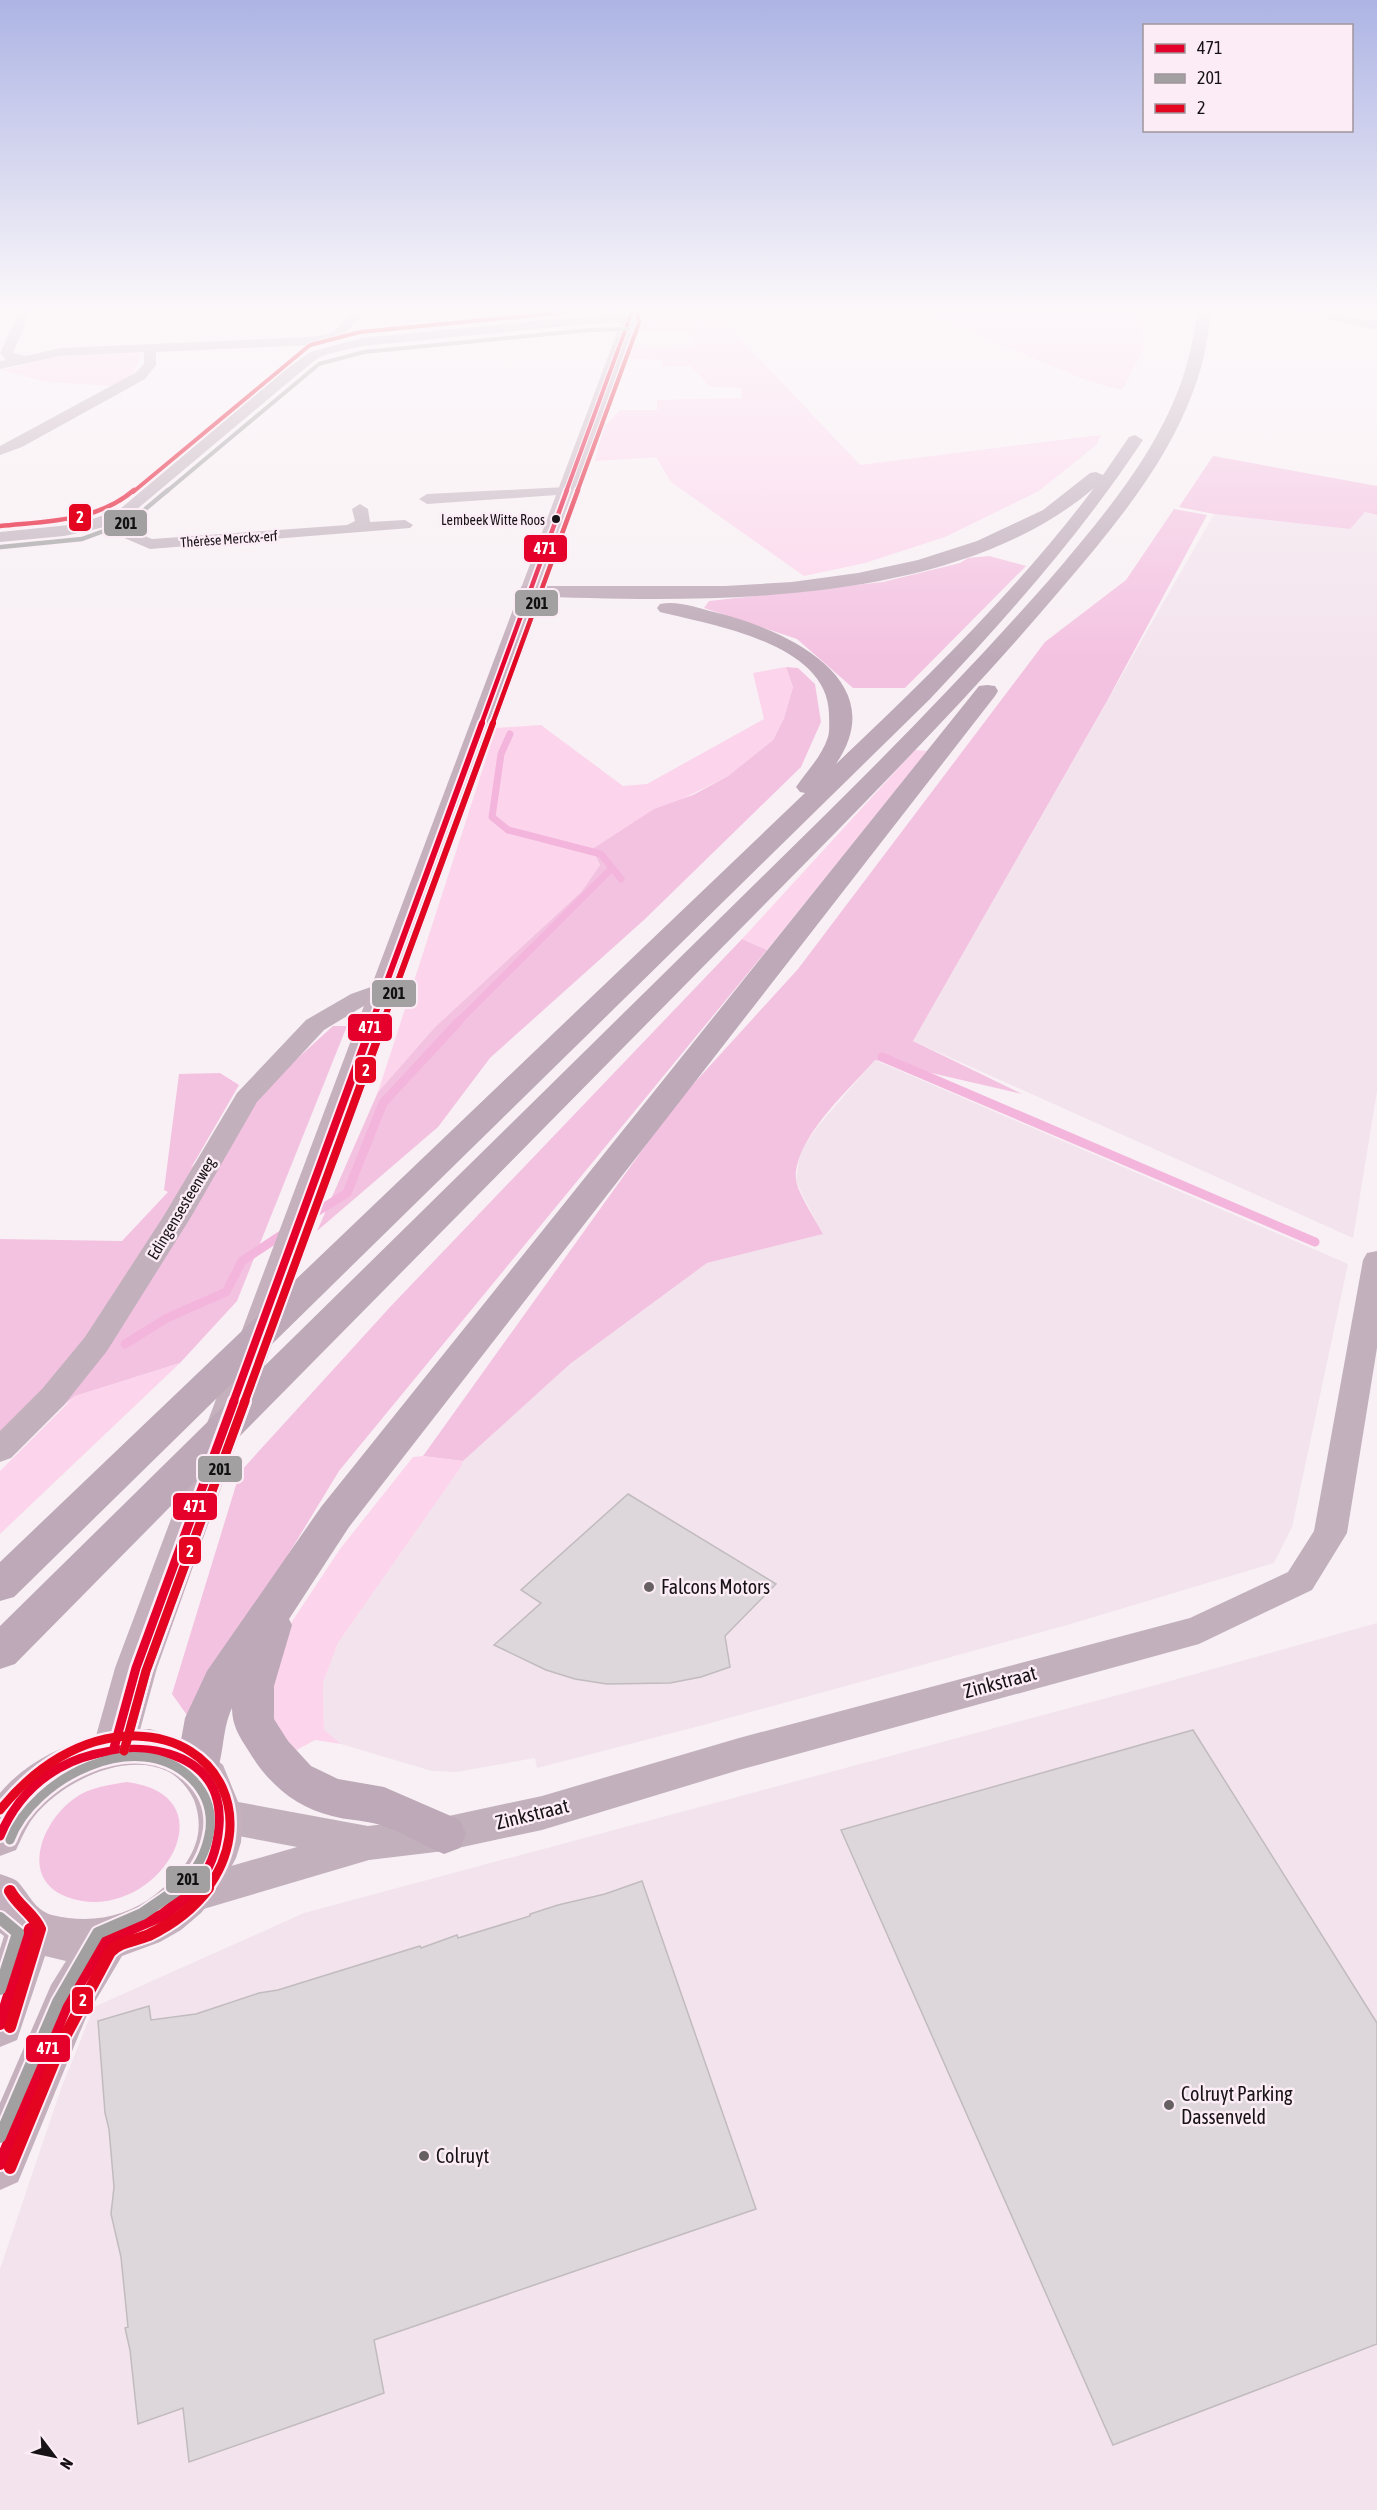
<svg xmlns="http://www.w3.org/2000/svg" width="1377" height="2510" font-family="'Asap Condensed',sans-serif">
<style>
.built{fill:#f3e3ed}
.green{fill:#fcd5ec}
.forest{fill:#f4c2e1}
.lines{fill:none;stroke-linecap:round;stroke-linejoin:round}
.stream-far1{stroke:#f4b5dd;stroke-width:7}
.stream{stroke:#f4b5dd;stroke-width:9}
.building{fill:#ddd7db;stroke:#c1bbbe;stroke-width:1.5}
.street{fill:#c2b1bc;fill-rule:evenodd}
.primary{fill:#c5b0bd;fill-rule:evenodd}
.highway{fill:#bda9b7;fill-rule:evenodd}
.bus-1-far5-casing{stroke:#fbecf5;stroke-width:6}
.bus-1-far4-casing{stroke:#fbecf5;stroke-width:8}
.bus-1-far3-casing{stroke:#fbecf5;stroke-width:10}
.bus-1-far2-casing{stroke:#fbecf5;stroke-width:12}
.bus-1-far1-casing{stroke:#fbecf5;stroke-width:14}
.bus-1-casing{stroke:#fbecf5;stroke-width:16}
.bus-2-far5-casing{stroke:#fbecf5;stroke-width:6}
.bus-2-far4-casing{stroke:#fbecf5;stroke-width:8}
.bus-2-far3-casing{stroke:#fbecf5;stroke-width:10}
.bus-2-far2-casing{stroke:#fbecf5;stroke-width:12}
.bus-2-far1-casing{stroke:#fbecf5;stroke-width:14}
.bus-2-casing{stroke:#fbecf5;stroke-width:16}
.bus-3-far5-casing{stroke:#fbecf5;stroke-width:6}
.bus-3-far4-casing{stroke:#fbecf5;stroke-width:8}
.bus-3-far3-casing{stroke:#fbecf5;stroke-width:10}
.bus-3-far2-casing{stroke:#fbecf5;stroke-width:12}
.bus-3-far1-casing{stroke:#fbecf5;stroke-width:14}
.bus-3-casing{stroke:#fbecf5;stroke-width:16}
.bus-1-far5{stroke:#e4002b;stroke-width:4}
.bus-1-far4{stroke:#e4002b;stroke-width:4.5}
.bus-1-far3{stroke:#e4002b;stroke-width:6}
.bus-1-far2{stroke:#e4002b;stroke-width:8}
.bus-1-far1{stroke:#e4002b;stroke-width:9}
.bus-1{stroke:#e4002b;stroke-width:12}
.bus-2-far5{stroke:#a2a0a1;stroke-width:4}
.bus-2-far4{stroke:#a2a0a1;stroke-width:4.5}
.bus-2-far3{stroke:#a2a0a1;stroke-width:6}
.bus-2-far2{stroke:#a2a0a1;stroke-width:8}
.bus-2-far1{stroke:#a2a0a1;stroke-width:9}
.bus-2{stroke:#a2a0a1;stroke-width:12}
.bus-3-far5{stroke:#e40521;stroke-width:4}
.bus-3-far4{stroke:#e40521;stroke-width:4.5}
.bus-3-far3{stroke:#e40521;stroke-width:6}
.bus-3-far2{stroke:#e40521;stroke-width:8}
.bus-3-far1{stroke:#e40521;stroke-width:9}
.bus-3{stroke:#e40521;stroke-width:12}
.bus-dot{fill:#171215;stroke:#fbecf5;stroke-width:2}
.poi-dot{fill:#666063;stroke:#fbecf5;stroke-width:2}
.labels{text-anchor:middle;stroke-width:5;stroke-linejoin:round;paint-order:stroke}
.bus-label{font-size:14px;fill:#171215;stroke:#fbecf5;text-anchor:end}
.far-street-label{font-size:14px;fill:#171215;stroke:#fbecf5}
.street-label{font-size:16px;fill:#171215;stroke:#fbecf5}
.near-poi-label{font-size:20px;fill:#171215;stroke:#fbecf5;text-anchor:start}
.near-street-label{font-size:20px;fill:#171215;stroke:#fbecf5}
.line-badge{stroke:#fbecf5;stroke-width:2}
.badge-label{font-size:16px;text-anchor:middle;font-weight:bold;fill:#fff}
.pale-badge-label{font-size:16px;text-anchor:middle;font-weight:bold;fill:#111}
</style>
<rect width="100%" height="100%" fill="#f8f0f4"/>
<g class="built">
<polygon points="1365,512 1377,515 1377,1091 1353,1238 913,1041 1214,514 1350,529"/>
<polygon points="875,1060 1348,1264 1292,1527 1274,1563 1067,1625 707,1724 537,1768 535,1758 456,1772 432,1771 341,1744 324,1731 323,1683 338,1643 461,1467 463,1461 570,1364 707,1263 822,1234 796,1182 800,1151 818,1126"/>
<polygon points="1377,1623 1377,2510 0,2510 0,2269 62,2086 94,2007 304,1913 1163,1683"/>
</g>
<g class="green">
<polygon points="915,309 1135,309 1146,344 1123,389 1120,390 1083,379"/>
<polygon points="643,322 727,324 860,465 1101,435 1096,445 1039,491 945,537 865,563 804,576 671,482 656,457 595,461 604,427 620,410 657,410 657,400 742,398 741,388 710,387 690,366 662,367 662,360 627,359 632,346 692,347 695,333 639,332"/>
<polygon points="136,352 142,356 134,372 117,386 46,382 1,370 60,356"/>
<polygon points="786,667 793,687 784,718 773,740 728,776 623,829 592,849 600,865 581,892 435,1027 378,1092 496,728 541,725 623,786 647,784 764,719 753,673"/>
<polygon points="915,750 928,751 767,950 742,939"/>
<polygon points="180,1363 0,1534 0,1471 75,1396"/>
<polygon points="423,1456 463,1461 461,1467 338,1643 323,1683 324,1730 341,1744 315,1740 293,1752 281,1735 273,1717 268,1695 291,1623 340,1549 413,1457"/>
</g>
<g class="forest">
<polygon points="1213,456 1377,486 1377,515 1365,512 1350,529 1214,514 1179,507"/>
<path d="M 1174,509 L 1207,515 L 1107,701 L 913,1041 L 1022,1094 L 875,1060 C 849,1090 793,1139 796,1180 C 797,1191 817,1223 823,1234 L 707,1263 L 570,1364 L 463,1461 L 423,1456 L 676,1103 L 798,969 L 1045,642 L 1126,580 Z"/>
<polygon points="989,556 1026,566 905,688 853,688 797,639 704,608 709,601 883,582 960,563 968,558"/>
<polygon points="786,667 798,668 815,684 821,722 801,767 645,919 490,1058 438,1127 317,1231 378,1092 435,1027 581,892 600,865 592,849 654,809 693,795 728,776 773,740 784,718 793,687"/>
<polygon points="742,939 767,950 339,1471 189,1718 172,1694 240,1472 391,1306"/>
<polygon points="333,1026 347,1026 237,1301 180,1363 75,1396 0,1458 0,1239 122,1241 168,1192 164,1190 179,1074 220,1073 239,1085 191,1168 266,1087"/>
<path d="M 127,1782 C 237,1796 154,1929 67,1897 C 18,1878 43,1820 75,1798 C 90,1787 109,1785 127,1782 Z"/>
</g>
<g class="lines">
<g class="stream-far1">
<polyline points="510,734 501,754 492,817 508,830 601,854 621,879"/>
<polyline points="458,1022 611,869"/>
</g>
<g class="stream">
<polyline points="882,1057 1315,1242"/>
<polyline points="310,1216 347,1193 383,1103 459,1021"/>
<polyline points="125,1344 167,1318 226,1292 242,1261 286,1232"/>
</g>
</g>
<g class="building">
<polygon points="628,1494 776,1584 725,1636 730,1667 701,1677 670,1683 607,1684 575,1679 546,1670 494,1645 541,1603 521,1590"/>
<polygon points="1193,1730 1377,2023 1377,2344 1113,2445 841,1830"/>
<polygon points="642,1881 756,2209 374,2340 384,2393 326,2414 189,2462 183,2408 138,2424 130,2350 125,2328 128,2327 121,2257 111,2214 114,2187 109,2129 105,2113 98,2021 149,2006 151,2020 196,2014 259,1993 278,1990 420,1946 421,1948 457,1935 458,1938 530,1916 530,1914 558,1905 605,1894"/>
</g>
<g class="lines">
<g class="street">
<polygon points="20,309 32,309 13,353 26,356 60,348 312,337 332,333 356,309 368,309 340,339 312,345 156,352 156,365 145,379 22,447 0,455 0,446 135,373 144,364 144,352 60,356 0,369 0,361 6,360 0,353"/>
<polygon points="1289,309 1311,309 1377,322 1377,330 1295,312"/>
<polygon points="629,315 635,319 633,322 588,324 362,346 328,354 318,358 298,374 130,515 115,523 152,539 347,525 355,521 352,509 360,504 368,509 370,522 405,520 413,525 410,528 150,549 101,528 64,536 0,542 0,532 79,524 120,509 288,368 310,352 362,338 588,316"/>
<polygon points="566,487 571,488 573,491 571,494 427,504 419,499 427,494"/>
<polygon points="382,983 390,985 394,990 390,995 367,1004 324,1030 257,1102 191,1217 107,1351 64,1405 11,1458 0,1462 0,1431 42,1389 85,1337 163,1217 237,1093 306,1020 351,994"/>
<polygon points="1377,1251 1377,1348 1347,1533 1312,1590 1199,1644 739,1770 542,1830 444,1851 369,1860 190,1913 176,1908 170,1895 176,1882 297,1847 222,1833 208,1828 203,1816 208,1804 222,1799 368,1826 444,1817 542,1796 739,1738 1190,1618 1288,1572 1314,1531 1363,1260 1367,1253"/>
</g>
<path class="primary" d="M 626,309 L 640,309 L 157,1668 L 140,1730 L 150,1729 L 198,1744 L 223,1765 L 243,1814 L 241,1842 L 236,1858 L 217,1894 L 201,1913 L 181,1930 L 160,1942 L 122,1956 L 87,2015 L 18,2182 L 0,2190 L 0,2103 L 51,1985 L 66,1961 L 45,1956 L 17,2040 L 0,2047 L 0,1949 L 4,1936 L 0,1933 L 0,1874 C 5,1876 13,1878 17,1881 C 29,1893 34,1910 52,1915 C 89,1924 126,1918 156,1894 C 186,1870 209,1840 194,1800 C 189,1789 178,1776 167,1771 C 123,1751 60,1783 33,1818 C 26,1827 21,1840 16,1850 L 0,1856 L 0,1793 C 25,1763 59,1747 96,1736 L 115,1668 Z"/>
<g class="highway">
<path d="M 1198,309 L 1212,309 C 1208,336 1204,363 1194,389 C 1167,464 1113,528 1061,589 C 991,672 915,751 839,829 L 15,1664 L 0,1669 L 0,1626 L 821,819 C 900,741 977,662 1050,579 C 1099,521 1152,460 1179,388 C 1189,362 1194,336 1198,309 Z"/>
<path d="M 1135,435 L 1143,440 C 1081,534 1007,617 930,699 L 14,1597 L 0,1601 L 0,1562 L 805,793 L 800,792 L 796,787 C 807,771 822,756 828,737 C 830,729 829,721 829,714 C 828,643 712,625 660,612 L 657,608 L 660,604 C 677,600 698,608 714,612 C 781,628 895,678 836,764 C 927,678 1018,589 1094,488 C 954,608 704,603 529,596 L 522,594 L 519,590 L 522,586 L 725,586 L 792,582 L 858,573 L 918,560 L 977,541 L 1043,510 L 1090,473 L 1096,472 L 1103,475 L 1129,437 Z"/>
<path d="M 987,685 L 995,686 L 998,691 L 995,696 L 349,1527 L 289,1619 L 292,1625 L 274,1686 L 274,1719 L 288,1741 L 311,1766 L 338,1779 L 384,1787 L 460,1820 L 466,1834 L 460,1848 L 444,1854 C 421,1845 400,1830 377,1824 C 362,1820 346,1820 332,1816 C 294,1807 267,1782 248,1750 C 239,1736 232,1725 232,1708 C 221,1731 225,1758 213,1781 L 198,1786 L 183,1781 L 176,1768 L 185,1718 L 207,1671 L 321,1507 L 979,686 Z"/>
</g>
<defs>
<polyline id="bus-1-far5" points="566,492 633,309"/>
<polyline id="bus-1-far4" points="481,725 567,490"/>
<polyline id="bus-1-far3" points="372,1022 482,723"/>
<polyline id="bus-1-far2" points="233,1403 373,1021"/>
<g id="bus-1-far1">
<polyline points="114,1748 136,1668 234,1401"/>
<path d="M 0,1836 C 12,1807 31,1784 59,1768 C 115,1736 226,1739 219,1826 C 217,1851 210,1870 194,1889"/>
</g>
<g id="bus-1">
<polyline points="107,1939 163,1915 196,1888"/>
<polyline points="0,2024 30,1929"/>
<polyline points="0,2164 68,2001 107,1939"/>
</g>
<g id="bus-2-far5">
<polyline points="166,492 319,364 364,352 589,330 629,329"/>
<polyline points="577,492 639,323"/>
</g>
<g id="bus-2-far4">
<polyline points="1,547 82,539 131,521 168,490"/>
<polyline points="492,725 578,490"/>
</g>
<polyline id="bus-2-far3" points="383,1022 493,723"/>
<polyline id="bus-2-far2" points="244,1403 384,1021"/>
<g id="bus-2-far1">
<polyline points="124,1751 146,1671 245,1401"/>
<path d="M 10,1840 C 33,1778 138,1725 192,1779 C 206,1793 212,1809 210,1829 C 207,1852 195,1873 178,1889"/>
</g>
<g id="bus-2">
<polyline points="0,1918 18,1933 0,1989"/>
<polyline points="0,2137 58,2002 98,1933 142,1914 180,1888"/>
</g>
<g id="bus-3-far5">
<polyline points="133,492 310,345 360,332 587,310 619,309"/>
<polyline points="577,492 639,323 638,314 631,309"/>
</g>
<g id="bus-3-far4">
<path d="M 0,526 C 47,521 97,522 134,490"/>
<polyline points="492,725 578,490"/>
</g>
<polyline id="bus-3-far3" points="383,1022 493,723"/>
<polyline id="bus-3-far2" points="244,1403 384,1021"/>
<g id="bus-3-far1">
<polyline points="124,1751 146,1671 245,1401"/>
<path d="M 0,1810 C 33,1769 81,1735 136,1736 C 222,1738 257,1822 207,1889"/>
</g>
<g id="bus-3">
<path d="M 10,1891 C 18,1906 34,1914 40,1929 L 10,2027"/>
<path d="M 10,2168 L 62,2042 L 110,1952 C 120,1941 135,1941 149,1935 C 172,1924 193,1908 208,1888"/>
</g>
</defs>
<use href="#bus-1-far5" class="bus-1-far5-casing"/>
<use href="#bus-1-far4" class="bus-1-far4-casing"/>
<use href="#bus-1-far3" class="bus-1-far3-casing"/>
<use href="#bus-1-far2" class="bus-1-far2-casing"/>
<use href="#bus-1-far1" class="bus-1-far1-casing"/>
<use href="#bus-1" class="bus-1-casing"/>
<use href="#bus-2-far5" class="bus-2-far5-casing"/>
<use href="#bus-2-far4" class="bus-2-far4-casing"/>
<use href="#bus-2-far3" class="bus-2-far3-casing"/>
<use href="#bus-2-far2" class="bus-2-far2-casing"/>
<use href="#bus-2-far1" class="bus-2-far1-casing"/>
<use href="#bus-2" class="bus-2-casing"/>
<use href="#bus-3-far5" class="bus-3-far5-casing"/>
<use href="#bus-3-far4" class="bus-3-far4-casing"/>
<use href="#bus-3-far3" class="bus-3-far3-casing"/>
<use href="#bus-3-far2" class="bus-3-far2-casing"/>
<use href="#bus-3-far1" class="bus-3-far1-casing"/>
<use href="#bus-3" class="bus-3-casing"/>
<use href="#bus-1-far5" class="bus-1-far5"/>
<use href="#bus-1-far4" class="bus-1-far4"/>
<use href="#bus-1-far3" class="bus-1-far3"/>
<use href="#bus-1-far2" class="bus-1-far2"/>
<use href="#bus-1-far1" class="bus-1-far1"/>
<use href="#bus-1" class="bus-1"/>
<use href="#bus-2-far5" class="bus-2-far5"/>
<use href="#bus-2-far4" class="bus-2-far4"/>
<use href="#bus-2-far3" class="bus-2-far3"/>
<use href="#bus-2-far2" class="bus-2-far2"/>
<use href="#bus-2-far1" class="bus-2-far1"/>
<use href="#bus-2" class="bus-2"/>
<use href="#bus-3-far5" class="bus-3-far5"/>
<use href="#bus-3-far4" class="bus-3-far4"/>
<use href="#bus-3-far3" class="bus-3-far3"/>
<use href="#bus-3-far2" class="bus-3-far2"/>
<use href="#bus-3-far1" class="bus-3-far1"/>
<use href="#bus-3" class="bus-3"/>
</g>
<linearGradient id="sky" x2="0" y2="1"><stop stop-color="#adb4e4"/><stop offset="0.47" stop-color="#fcf8fa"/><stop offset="1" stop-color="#fcf8fa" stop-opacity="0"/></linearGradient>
<rect width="1377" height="660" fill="url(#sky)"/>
<circle class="bus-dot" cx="556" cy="519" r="5"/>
<g class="poi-dot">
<circle cx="649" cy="1587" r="6"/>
<circle cx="1169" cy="2105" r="6"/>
<circle cx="424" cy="2156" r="6"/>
</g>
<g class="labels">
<g class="bus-label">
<text x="545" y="525">Lembeek Witte Roos</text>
</g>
<g class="far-street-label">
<text transform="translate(229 539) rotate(-4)" y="5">Thérèse Merckx-erf</text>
</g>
<g class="street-label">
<text transform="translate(181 1208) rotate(-59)" y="6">Edingensesteenweg</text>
</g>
<g class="near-poi-label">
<text x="661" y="1594">Falcons Motors</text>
<text x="1181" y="2101">Colruyt Parking<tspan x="1181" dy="23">Dassenveld</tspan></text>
<text x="436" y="2163">Colruyt</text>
</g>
<g class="near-street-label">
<text transform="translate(1000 1682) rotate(-15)" y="7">Zinkstraat</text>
<text transform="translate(532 1814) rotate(-14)" y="7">Zinkstraat</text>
</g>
</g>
<g class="line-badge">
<rect x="68" y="503" width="24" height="29" rx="6" fill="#e40521"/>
<rect x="103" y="509" width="45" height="28" rx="6" fill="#a2a0a1"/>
<rect x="523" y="534" width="45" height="29" rx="6" fill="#e4002b"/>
<rect x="514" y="589" width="45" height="28" rx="6" fill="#a2a0a1"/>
<rect x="371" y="979" width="46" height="29" rx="6" fill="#a2a0a1"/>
<rect x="347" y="1013" width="46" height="29" rx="6" fill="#e4002b"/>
<rect x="354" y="1056" width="23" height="28" rx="6" fill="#e40521"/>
<rect x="197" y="1455" width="46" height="28" rx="6" fill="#a2a0a1"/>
<rect x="172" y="1492" width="46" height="29" rx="6" fill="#e4002b"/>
<rect x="178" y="1536" width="24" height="29" rx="6" fill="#e40521"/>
<rect x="165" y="1865" width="46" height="29" rx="6" fill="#a2a0a1"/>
<rect x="71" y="1986" width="23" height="29" rx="6" fill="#e40521"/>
<rect x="25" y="2034" width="46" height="29" rx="6" fill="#e4002b"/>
</g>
<g class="badge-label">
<text x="80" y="523">2</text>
<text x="545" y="554">471</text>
<text x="370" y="1033">471</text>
<text x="366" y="1076">2</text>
<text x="195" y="1512">471</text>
<text x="190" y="1557">2</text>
<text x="83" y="2006">2</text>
<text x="48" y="2054">471</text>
</g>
<g class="pale-badge-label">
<text x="126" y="529">201</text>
<text x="537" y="609">201</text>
<text x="394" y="999">201</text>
<text x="220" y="1475">201</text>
<text x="188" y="1885">201</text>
</g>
<rect x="1143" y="24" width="210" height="108" fill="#fbecf5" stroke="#a0959b" stroke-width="1.5"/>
<rect x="1155" y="44" width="30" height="9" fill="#e4002b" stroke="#a0959b" stroke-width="1.5"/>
<text x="1197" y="54" font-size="18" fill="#171215">471</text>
<rect x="1155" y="74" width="30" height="9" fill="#a2a0a1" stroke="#a0959b" stroke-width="1.5"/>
<text x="1197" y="84" font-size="18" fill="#171215">201</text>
<rect x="1155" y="104" width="30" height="9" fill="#e40521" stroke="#a0959b" stroke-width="1.5"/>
<text x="1197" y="114" font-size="18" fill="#171215">2</text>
<g transform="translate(54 2456) rotate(122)" stroke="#fbecf5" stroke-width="4.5" paint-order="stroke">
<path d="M0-4.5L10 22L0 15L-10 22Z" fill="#171215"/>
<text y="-9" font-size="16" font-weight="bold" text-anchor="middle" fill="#171215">N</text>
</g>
</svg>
